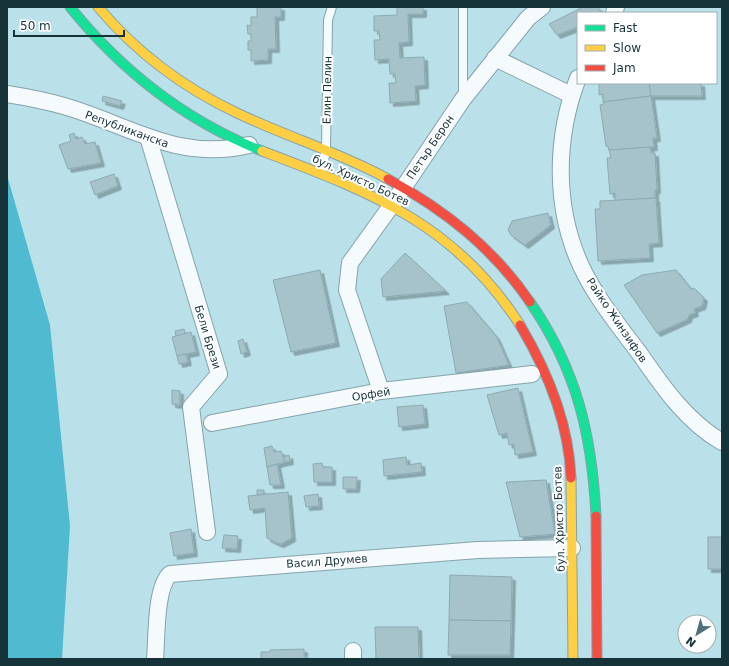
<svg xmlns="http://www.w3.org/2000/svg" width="729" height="666" font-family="'DejaVu Sans',sans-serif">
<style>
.water{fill:#50bad1}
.building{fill:#a6c3cc;stroke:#8caab1;filter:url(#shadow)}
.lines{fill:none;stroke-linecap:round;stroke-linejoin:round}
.lane-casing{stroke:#85a3ab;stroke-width:10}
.street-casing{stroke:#85a3ab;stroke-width:18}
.fast-casing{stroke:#85a3ab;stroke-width:11}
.slow-casing{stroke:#85a3ab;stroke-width:11}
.jam-casing{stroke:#85a3ab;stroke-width:11}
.lane{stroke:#f5fafc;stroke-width:8}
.street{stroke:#f5fafc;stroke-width:16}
.fast{stroke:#16e098;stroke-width:9}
.slow{stroke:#ffcf43;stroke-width:9}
.jam{stroke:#f24e42;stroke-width:9}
.labels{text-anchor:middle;stroke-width:4;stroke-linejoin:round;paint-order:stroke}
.street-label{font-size:11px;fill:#16333a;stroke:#fff}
</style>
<defs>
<filter id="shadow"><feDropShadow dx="3.5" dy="3.5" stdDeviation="0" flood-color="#0004"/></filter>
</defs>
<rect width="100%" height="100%" fill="#bae0ea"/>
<polygon class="water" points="7,175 50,325 70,526 62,659 7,659"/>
<g class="building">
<polygon points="257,7 281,7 281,17 275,17 276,49 268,49 268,60 251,61 251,50 248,50 248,41 251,41 251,34 248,34 247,25 251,26 251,17 257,17"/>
<polygon points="397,7 423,7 423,14 408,14 409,42 399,43 400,58 424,57 425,85 415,86 416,101 390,103 389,83 396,83 395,74 390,74 389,59 375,60 374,40 380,40 379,31 374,31 374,16 397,15"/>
<polygon points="583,7 598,7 601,13 578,13 578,27 557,35 549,24"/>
<polygon points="599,83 649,83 651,96 603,102 603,94 599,95"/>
<polygon points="649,83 701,83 702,96 651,96"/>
<polygon points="103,96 122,101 120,106 102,101"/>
<polygon points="651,96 657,138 653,138 654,147 609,150 608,147 606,146 600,105 604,104 603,102"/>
<polygon points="74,133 76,139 82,137 85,144 95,142 101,163 68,169 59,145 71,141 69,135"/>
<polygon points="650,147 651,153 655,153 657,190 655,190 655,198 615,201 615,193 610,194 607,158 611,158 609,150"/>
<polygon points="114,174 118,186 95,195 90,182"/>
<polygon points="656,198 659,243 649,244 650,258 598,261 595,209 600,209 600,201"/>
<polygon points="548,213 551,225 525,245 511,235 508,230 512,221"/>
<polygon points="405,253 446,291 383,297 381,279"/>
<polygon points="320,270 336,343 291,352 273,280"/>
<polygon points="676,270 691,289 694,288 704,298 702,306 694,309 695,313 689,315 688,319 657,333 624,285 642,275"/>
<polygon points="467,302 496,336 509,365 456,373 444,306"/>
<polygon points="184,329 185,334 176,336 175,331"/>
<polygon points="191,332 196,352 177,356 172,337"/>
<polygon points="243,339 247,352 241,354 238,341"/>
<polygon points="186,354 188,362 179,364 177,356"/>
<polygon points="518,388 533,452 515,455 514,444 509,445 507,433 499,435 487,395"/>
<polygon points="172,390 180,391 180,405 172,404"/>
<polygon points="423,405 425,424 399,427 397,407"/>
<polygon points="272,446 274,452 281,451 285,462 267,467 264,448"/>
<polygon points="289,455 290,461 285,462 283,457"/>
<polygon points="406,457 407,465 421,463 422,472 384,476 383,460"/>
<polygon points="322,463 323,467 332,467 332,482 314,482 313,464"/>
<polygon points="277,464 281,485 270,485 267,467"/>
<polygon points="343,477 357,477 356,489 343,489"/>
<polygon points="546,480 555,534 520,537 506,482"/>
<polygon points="257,490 264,490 264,494 257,495"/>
<polygon points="288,492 292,538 281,544 277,543 267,538 265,508 250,510 248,496"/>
<polygon points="318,494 319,506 306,507 304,496"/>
<polygon points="191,529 194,553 174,556 170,533"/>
<polygon points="224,535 238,536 237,549 222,548"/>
<rect x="708" y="537" width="14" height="32"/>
<polygon points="450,575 512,577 511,621 449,620"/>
<polygon points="449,620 511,621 510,655 448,655"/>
<polygon points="375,627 418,627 419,659 376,659"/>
<polygon points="304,649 304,657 307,657 307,659 261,659 261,652 270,652 270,650"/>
</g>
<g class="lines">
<defs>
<g id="lane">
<polyline points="463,96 463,7"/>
<polyline points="322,173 326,149 328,20 332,7"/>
</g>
<g id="street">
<polyline points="614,13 616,7"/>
<polyline points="495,58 571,95"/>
<path d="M 578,78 C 555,138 554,207 581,266 C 596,298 619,326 640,354 C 662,386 687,422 722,442"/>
<path d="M 7,94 C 26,97 46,101 64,106 C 129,125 178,162 249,145"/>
<polyline points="148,137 219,374 191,407 207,532"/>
<polyline points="381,391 347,290 350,263 391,206 463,99 528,18 542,7"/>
<polyline points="212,423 381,391 532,374"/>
<polyline points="353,651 353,659"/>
<path d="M 155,659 C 157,638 155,588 170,574 L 478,550 L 572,548"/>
</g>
<g id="fast">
<path d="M 70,7 C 121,70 186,121 262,151"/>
<path d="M 530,302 C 577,370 592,435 596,516"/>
</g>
<g id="slow">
<path d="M 98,7 C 136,52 184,88 237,113 C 287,137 339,152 388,179"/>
<path d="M 262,151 C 370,192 455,223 520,325"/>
<polyline points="571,478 573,659"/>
</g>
<g id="jam">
<path d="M 388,179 C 445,210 493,248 530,302"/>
<path d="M 520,325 C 548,372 569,423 571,478"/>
<polyline points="596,516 597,659"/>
</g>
</defs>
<use href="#lane" class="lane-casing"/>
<use href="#street" class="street-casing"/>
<use href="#fast" class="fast-casing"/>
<use href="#slow" class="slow-casing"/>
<use href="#jam" class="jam-casing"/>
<use href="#lane" class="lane"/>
<use href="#street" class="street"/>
<use href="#fast" class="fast"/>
<use href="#slow" class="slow"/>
<use href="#jam" class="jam"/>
</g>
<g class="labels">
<g class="street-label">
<text transform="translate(327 90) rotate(-89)" y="4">Елин Пелин</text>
<text transform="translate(127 129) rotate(20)" y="4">Републиканска</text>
<text transform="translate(430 147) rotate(-56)" y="4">Петър Берон</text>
<text transform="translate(361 180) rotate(25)" y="4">бул. Христо Ботев</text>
<text transform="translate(617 320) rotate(56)" y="4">Райко Жинзифов</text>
<text transform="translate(208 337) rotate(73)" y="4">Бели Брези</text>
<text transform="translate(371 394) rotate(-9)" y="4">Орфей</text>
<text transform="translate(559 519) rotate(-92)" y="4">бул. Христо Ботев</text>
<text transform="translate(327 561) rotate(-4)" y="4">Васил Друмев</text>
</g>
</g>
<rect width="729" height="666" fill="none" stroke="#16333a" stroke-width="16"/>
<rect x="577" y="12" width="140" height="72" fill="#ffffff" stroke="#a2adb0"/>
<rect x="585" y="25" width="20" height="6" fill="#16e098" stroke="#a2adb0"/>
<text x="613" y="32" font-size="12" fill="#16333a">Fast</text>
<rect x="585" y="45" width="20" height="6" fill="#ffcf43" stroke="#a2adb0"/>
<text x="613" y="52" font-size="12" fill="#16333a">Slow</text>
<rect x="585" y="65" width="20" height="6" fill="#f24e42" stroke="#a2adb0"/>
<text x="613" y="72" font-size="12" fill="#16333a">Jam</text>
<g transform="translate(697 634) rotate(217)"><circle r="19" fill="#ffffff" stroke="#a2adb0"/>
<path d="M0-3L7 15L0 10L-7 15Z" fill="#4f7078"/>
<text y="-6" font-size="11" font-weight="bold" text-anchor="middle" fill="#16333a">N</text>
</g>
<path d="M14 30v6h110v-6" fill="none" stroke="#16333a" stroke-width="2"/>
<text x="20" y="30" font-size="12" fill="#16333a" stroke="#ffffff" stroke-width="3" paint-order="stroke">50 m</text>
</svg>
